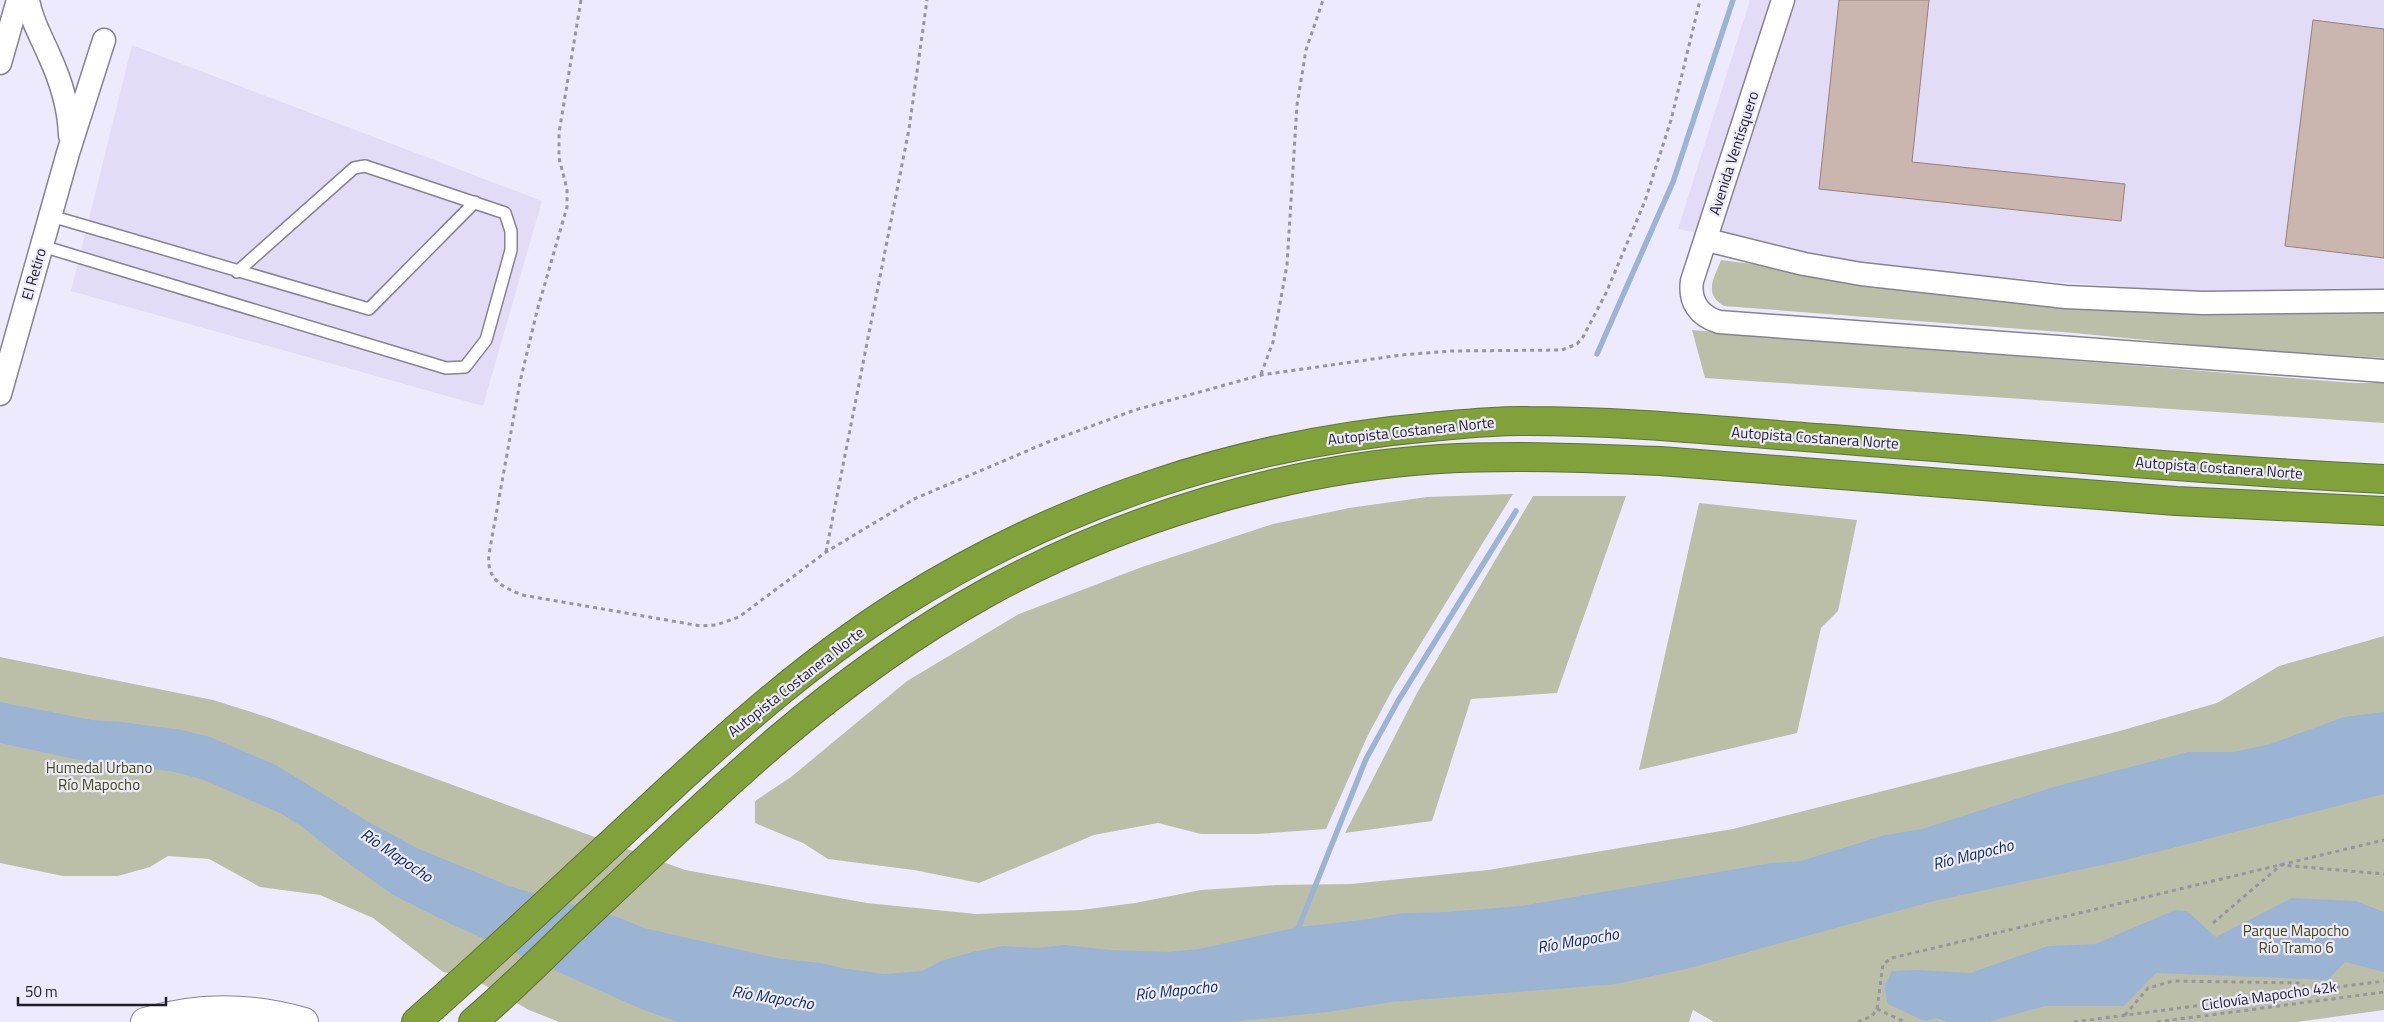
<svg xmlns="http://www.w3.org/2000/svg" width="2384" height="1022" font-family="'Titillium Web',sans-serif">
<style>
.built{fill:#e2dcf6}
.green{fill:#bcbfa8}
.water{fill:#9cb4d3}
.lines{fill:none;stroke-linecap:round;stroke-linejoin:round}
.stream{stroke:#9cb4d3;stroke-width:5.5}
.building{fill:#cab6af;stroke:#94817a}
.service-casing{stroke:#868293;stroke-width:14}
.minor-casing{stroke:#868293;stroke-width:25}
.tertiary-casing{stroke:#868293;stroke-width:30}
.motorway-casing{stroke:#5f7333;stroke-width:30}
.path{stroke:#9894a2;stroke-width:3;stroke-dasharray:4 4;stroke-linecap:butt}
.service{stroke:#fff;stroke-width:11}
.minor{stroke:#fff;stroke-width:22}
.tertiary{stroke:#fff;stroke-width:28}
.motorway{stroke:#81a13b;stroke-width:28}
.labels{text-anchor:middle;stroke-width:4.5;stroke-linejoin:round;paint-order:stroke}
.street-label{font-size:15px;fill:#201e25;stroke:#eeeafd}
.park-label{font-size:15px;fill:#454b0b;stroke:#eeeafd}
.water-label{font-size:16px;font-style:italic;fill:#092b53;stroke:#eeeafd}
</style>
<rect width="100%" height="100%" fill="#eeeafd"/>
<g class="built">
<polygon points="1750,0 2384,0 2384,290 2217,294 1945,273 1809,256 1678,229"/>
<polygon points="132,45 542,201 483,406 71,291"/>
</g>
<g class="green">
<path d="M 1721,260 L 2034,300 L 2384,305 L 2384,358 L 2227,348 L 2074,333 L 1724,306 C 1703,293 1714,279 1721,260 Z"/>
<polygon points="1692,330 2354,383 2384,383 2384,423 1705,378"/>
<polygon points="1513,494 1394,687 1368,735 1326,829 1257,834 1201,834 1158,823 1094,835 979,883 914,870 828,859 803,843 755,823 755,801 791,777 907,681 1019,614 1142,567 1273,524 1349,508 1427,497"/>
<polygon points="1533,496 1626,496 1557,693 1471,699 1432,821 1345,833 1417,693"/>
<polygon points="1699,503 1857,520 1838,611 1821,628 1797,733 1639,770"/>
<polygon points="2384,636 2384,1010 2297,1022 1714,1022 1693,1010 1689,1022 559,1022 529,1010 470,977 443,972 373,918 320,895 260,887 209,859 168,856 150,867 118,876 63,876 0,863 0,657 213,700 270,718 685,870 867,903 976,914 1081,910 1135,903 1201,890 1276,885 1351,884 1488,870 1733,829 2116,732 2217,703 2279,666"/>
</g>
<g class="water">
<polygon points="0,702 92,720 122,722 182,730 210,737 276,765 367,821 417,848 509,886 620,918 644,928 776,958 821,963 842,968 884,974 922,971 941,961 972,952 1003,946 1036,948 1065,945 1111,950 1168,952 1199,949 1298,927 1363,920 1403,913 1446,912 1521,906 1771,863 1801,861 1885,835 1922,829 2057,786 2188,752 2234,752 2270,744 2344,717 2384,712 2384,794 2125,860 1934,901 1690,968 1616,984 1392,1002 1328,1012 1231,1022 678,1022 641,1009 451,924 393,895 340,857 301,826 282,814 204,780 175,772 74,759 0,743"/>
<polygon points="2292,898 2356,901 2384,912 2384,972 2345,962 2328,980 2156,973 2124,1006 2045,1006 1988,1022 1947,1022 1937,1018 1924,1021 1888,1004 1884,988 1892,971 1919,970 1970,973 2048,946 2095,944 2175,910 2187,911 2216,937"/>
</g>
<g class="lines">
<g class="stream">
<polyline points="1597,354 1673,182 1733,0"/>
<polyline points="1296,934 1366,759 1398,701 1516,511"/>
</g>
</g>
<g class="building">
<polygon points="1839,0 1929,0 1912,162 2125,184 2121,221 1819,189"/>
<polygon points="2313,20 2384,29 2384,258 2285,246"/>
</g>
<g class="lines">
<defs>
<g id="service">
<polyline points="51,216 369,309 475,202"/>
<polyline points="42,246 446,368 465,367 486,340 511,250 511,231 505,213 365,166 354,168 237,272"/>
</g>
<g id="minor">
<path d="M 28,0 C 31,20 41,36 49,55 C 61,81 69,106 70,135"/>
<path d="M 1783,0 L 1692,281 C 1689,302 1699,316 1719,322 L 2384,371"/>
<polyline points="0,63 18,0"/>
<polyline points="1707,240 1804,264 1861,274 2066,297 2203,303 2384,301"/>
<polyline points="0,394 68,153 104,40"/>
</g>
<path id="tertiary" d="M 145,1022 C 197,1006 252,1007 304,1022"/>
<g id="motorway">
<path d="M 416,1022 C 495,953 571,880 648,809 C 727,735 808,662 900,604 C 1061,503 1242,443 1431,427 C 1463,424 1496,420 1528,421 C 1629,421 1731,432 1832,439 C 2016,453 2200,470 2384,479"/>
<path d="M 473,1022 C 506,994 537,963 568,933 C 637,868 704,803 775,742 C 841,686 912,634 988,592 C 1121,519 1289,468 1440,459 C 1513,455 1587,458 1660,461 L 2176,501 L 2384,511"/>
</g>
</defs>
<use href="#service" class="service-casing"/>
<use href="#minor" class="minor-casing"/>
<use href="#tertiary" class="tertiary-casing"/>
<use href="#motorway" class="motorway-casing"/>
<g class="path">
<path d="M 581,0 L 559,133 L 559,158 L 567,189 L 567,207 L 537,311 L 520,382 L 489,554 C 486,579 502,587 522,595 L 701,626 L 716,625 L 739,617 L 826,552 L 914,499 L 1048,442 L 1135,410 L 1261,375 L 1401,355 L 1451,351 L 1562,350 L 1577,344 L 1583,337 L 1606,293 L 1645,201 L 1671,120 L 1700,0"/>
<polyline points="1261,374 1273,342 1287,265 1297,105 1306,50 1323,0"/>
<polyline points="826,552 909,129 927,0"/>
<polyline points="2213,923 2281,865 2384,874"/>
<polyline points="1877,1009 1905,1022"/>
<polyline points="2125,1015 2148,988 2173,981 2300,983 2309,991"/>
<polyline points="1858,1022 1872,1016 1877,1009 1883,964 1892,958 2384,840"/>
<polyline points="2074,1022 2384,981"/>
<polyline points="2157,1022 2384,992"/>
</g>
<use href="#service" class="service"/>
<use href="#minor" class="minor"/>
<use href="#tertiary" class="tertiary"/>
<use href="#motorway" class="motorway"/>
</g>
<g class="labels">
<g class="street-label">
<text transform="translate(1734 153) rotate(-72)" y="5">Avenida Ventisquero</text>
<text transform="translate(34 274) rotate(-74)" y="5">El Retiro</text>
<text transform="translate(1411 431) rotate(-6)" y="5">Autopista Costanera Norte</text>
<text transform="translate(1815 438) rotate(4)" y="5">Autopista Costanera Norte</text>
<text transform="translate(2219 468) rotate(4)" y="5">Autopista Costanera Norte</text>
<text transform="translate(796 682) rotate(-38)" y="5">Autopista Costanera Norte</text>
<text transform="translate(2269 996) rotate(-8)" y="5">Ciclovía Mapocho 42k</text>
</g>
<g class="park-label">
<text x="99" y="773">Humedal Urbano<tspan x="99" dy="17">Río Mapocho</tspan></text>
<text x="2296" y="936">Parque Mapocho<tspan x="2296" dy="17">Río Tramo 6</tspan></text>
</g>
<g class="water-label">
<text transform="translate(1973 854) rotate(-14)" y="6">Río Mapocho</text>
<text transform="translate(397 855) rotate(34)" y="6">Río Mapocho</text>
<text transform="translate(1578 940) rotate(-10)" y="6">Río Mapocho</text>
<text transform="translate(1176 990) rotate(-6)" y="6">Río Mapocho</text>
<text transform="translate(773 997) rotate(9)" y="6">Río Mapocho</text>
</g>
</g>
<path d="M18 997v8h148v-8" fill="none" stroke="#201e25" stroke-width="2.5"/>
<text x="25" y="997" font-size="15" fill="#201e25" stroke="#eeeafd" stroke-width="4" paint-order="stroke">50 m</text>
</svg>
